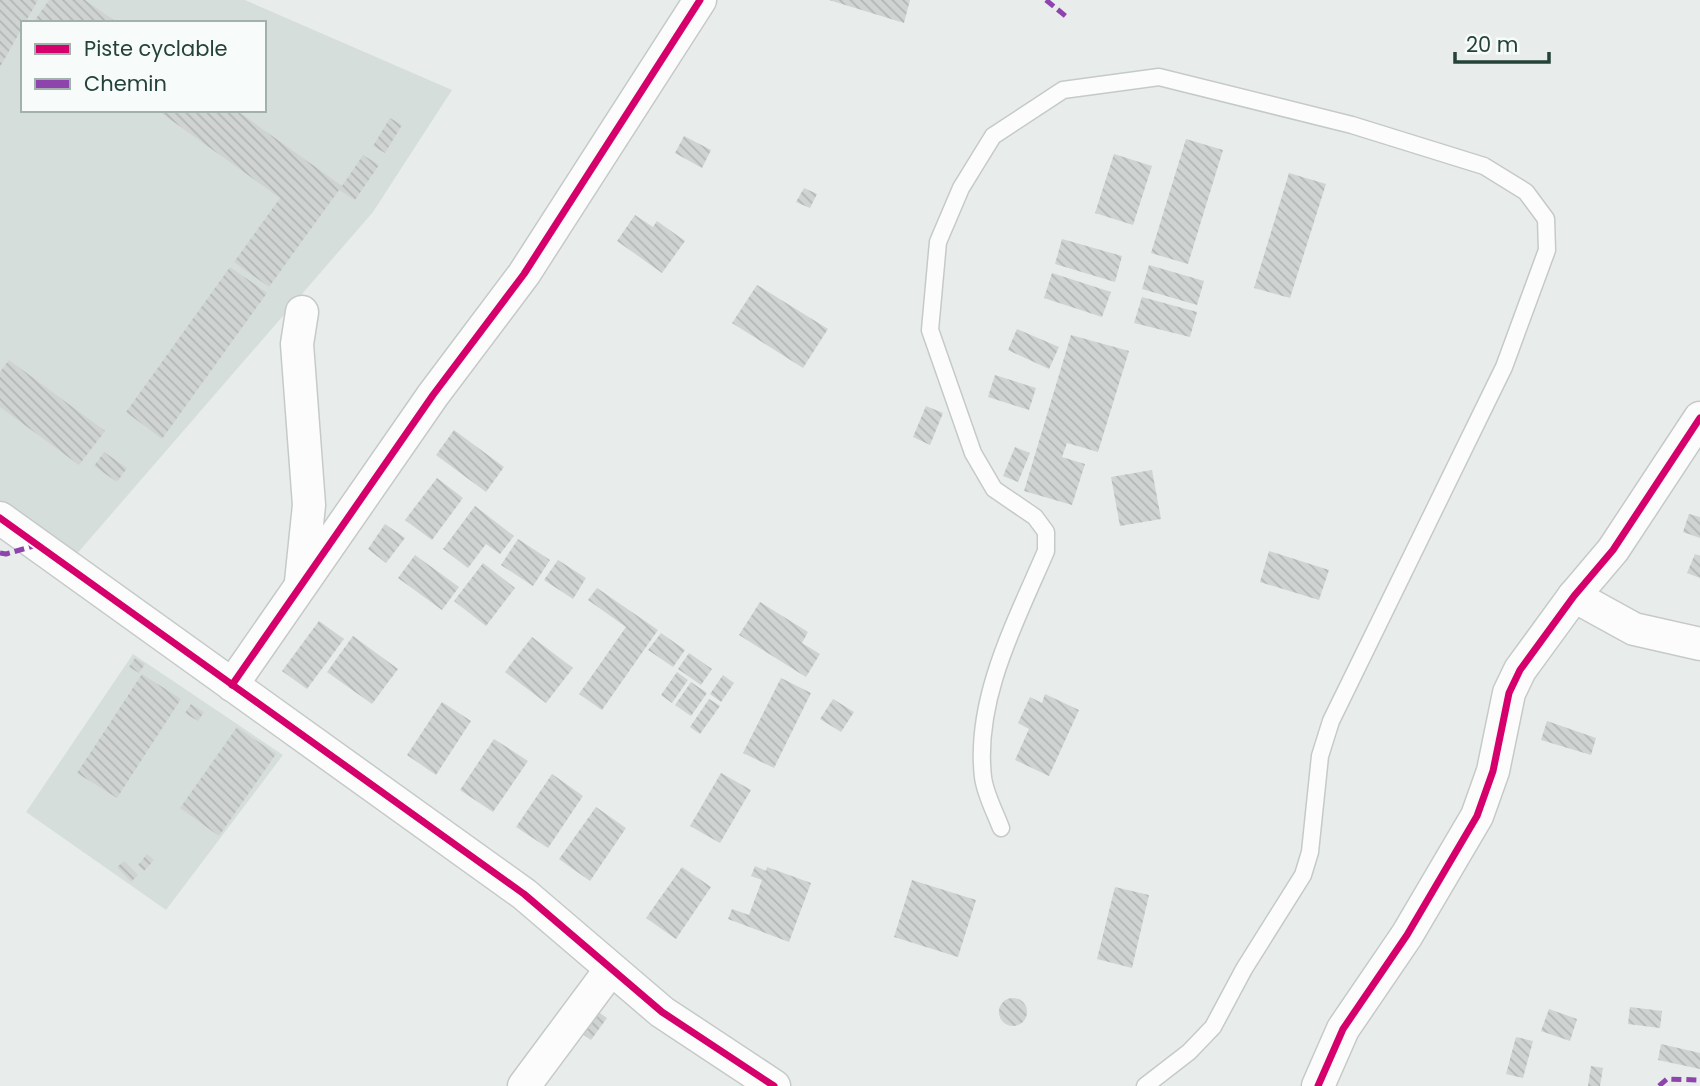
<svg xmlns="http://www.w3.org/2000/svg" width="1700" height="1086" font-family="Poppins,sans-serif">
<style>
.built{fill:#d6dedb;fill-rule:evenodd}
.building{fill:url(#building-back-hatch)}
.lines{fill:none;stroke-linecap:round;stroke-linejoin:round}
.lane-casing{stroke:#c5cac8;stroke-width:19}
.street-casing{stroke:#c5cac8;stroke-width:35}
.lane{stroke:#fcfcfc;stroke-width:16}
.street{stroke:#fcfcfc;stroke-width:32}
.quiet{stroke:#8e44ad;stroke-width:5;stroke-dasharray:10 5;stroke-linecap:butt}
.cycleway-casing{stroke:#f7fbf9;stroke-width:11}
.cycleway{stroke:#d6006c;stroke-width:7}
</style>
<defs>
<pattern id="building-back-hatch" width="6" height="6" patternUnits="userSpaceOnUse" patternTransform="scale(1.75)"><rect width="6" height="6" fill="#cfd4d2"/><path d="M-1 5l2 2M0 0l6 6M5-1l2 2" fill="none" stroke="#b2b7b5"/></pattern>
</defs>
<rect width="100%" height="100%" fill="#e8edeb"/>
<g class="built">
<path d="M 0,0 L 245,0 L 452,90 L 373,212 L 69,563 L 0,511 ZM 23,23 L 264,23 L 264,110 L 23,110 Z"/>
<polygon points="133,654 283,755 166,910 26,812"/>
</g>
<g class="building">
<polygon points="0,0 38,0 0,67"/>
<polygon points="49,0 85,0 118,23 38,23 35,20"/>
<polygon points="829,0 910,0 904,23"/>
<polygon points="157,110 236,110 342,186 363,155 379,165 355,200 339,190 269,287 234,262 280,198"/>
<polygon points="390,118 402,125 385,153 373,146"/>
<polygon points="684,136 711,150 702,168 675,153"/>
<polygon points="1186,139 1223,150 1188,264 1151,253"/>
<polygon points="1114,154 1152,166 1133,225 1095,213"/>
<polygon points="1289,173 1326,184 1290,298 1254,288"/>
<polygon points="804,188 817,194 810,208 796,202"/>
<polygon points="635,215 653,227 657,221 685,241 662,273 617,241"/>
<polygon points="1062,239 1122,256 1115,282 1055,264"/>
<polygon points="1149,265 1204,281 1197,305 1142,289"/>
<polygon points="230,267 267,293 162,439 126,412"/>
<polygon points="1052,273 1111,292 1102,317 1044,298"/>
<polygon points="757,285 828,329 803,368 732,323"/>
<polygon points="1142,297 1197,312 1190,337 1134,323"/>
<polygon points="1017,329 1059,347 1049,369 1008,350"/>
<polygon points="1071,335 1129,351 1098,452 1067,443 1062,457 1085,464 1072,505 1024,491"/>
<polygon points="9,360 105,431 79,465 0,407 0,372"/>
<polygon points="995,375 1036,388 1029,410 988,397"/>
<polygon points="926,406 943,413 930,445 913,437"/>
<polygon points="454,430 504,467 486,492 436,455"/>
<polygon points="1015,447 1030,453 1018,482 1003,476"/>
<polygon points="104,452 127,468 117,482 94,466"/>
<polygon points="1152,470 1161,519 1120,526 1111,477"/>
<polygon points="437,478 463,498 432,540 405,520"/>
<polygon points="475,506 514,536 500,554 486,544 468,568 443,549"/>
<polygon points="1689,514 1700,517 1700,538 1683,532"/>
<polygon points="385,524 405,538 386,563 368,549"/>
<polygon points="518,539 550,560 533,586 501,565"/>
<polygon points="1269,551 1329,570 1319,600 1260,582"/>
<polygon points="1695,554 1700,556 1700,578 1687,573"/>
<polygon points="415,555 459,587 442,610 398,578"/>
<polygon points="558,560 586,578 573,599 544,580"/>
<polygon points="483,563 515,588 486,626 454,601"/>
<polygon points="597,588 658,630 602,710 579,694 626,627 588,600"/>
<polygon points="760,602 808,632 802,643 820,654 806,677 739,635"/>
<polygon points="319,621 344,639 307,689 282,671"/>
<polygon points="661,633 685,650 673,667 648,650"/>
<polygon points="353,636 398,669 372,704 327,672"/>
<polygon points="532,637 573,668 546,703 505,672"/>
<polygon points="689,653 712,669 701,685 678,669"/>
<polygon points="135,658 145,664 139,673 129,667"/>
<polygon points="677,672 688,680 672,703 661,695"/>
<polygon points="142,674 181,699 117,798 77,773"/>
<polygon points="723,675 734,683 721,702 710,694"/>
<polygon points="781,678 811,693 774,768 743,753"/>
<polygon points="691,682 707,693 691,716 675,705"/>
<polygon points="1045,694 1079,710 1049,776 1015,760 1029,729 1018,723 1030,697 1042,703"/>
<polygon points="709,699 720,706 700,734 690,727"/>
<polygon points="833,699 854,712 841,732 820,719"/>
<polygon points="442,702 471,721 436,775 407,755"/>
<polygon points="191,704 204,712 198,721 185,713"/>
<polygon points="1547,721 1596,738 1591,755 1541,740"/>
<polygon points="237,727 276,754 219,836 180,808"/>
<polygon points="494,739 528,761 493,812 460,790"/>
<polygon points="721,773 751,790 720,843 690,826"/>
<polygon points="552,774 583,796 548,848 516,827"/>
<polygon points="596,807 626,828 590,881 559,859"/>
<polygon points="147,854 154,860 144,871 138,865"/>
<polygon points="124,861 138,875 131,882 117,867"/>
<polygon points="755,866 766,871 767,867 811,883 789,942 728,919 732,909 749,915 762,880 751,876"/>
<polygon points="682,867 711,887 676,939 646,918"/>
<polygon points="912,880 976,900 958,957 894,937"/>
<polygon points="1115,887 1149,895 1132,968 1097,959"/>
<circle cx="1013" cy="1012" r="14"/>
<polygon points="1630,1007 1662,1011 1660,1028 1628,1024"/>
<polygon points="1549,1009 1577,1019 1570,1041 1541,1031"/>
<polygon points="597,1011 607,1018 591,1040 581,1033"/>
<polygon points="1516,1037 1533,1041 1523,1078 1506,1074"/>
<polygon points="1661,1044 1700,1053 1700,1069 1658,1060"/>
<polygon points="1591,1066 1603,1068 1600,1086 1588,1086"/>
</g>
<g class="lines">
<defs>
<path id="lane" d="M 1001,828 C 995,812 985,794 983,777 C 974,699 1016,621 1046,551 L 1046,532 L 1035,517 L 994,489 L 973,453 L 930,330 L 938,242 L 961,188 L 993,136 L 1063,90 L 1159,77 L 1352,125 L 1484,166 L 1526,192 L 1546,219 L 1547,250 L 1504,367 L 1331,721 L 1320,756 L 1310,852 L 1303,875 L 1244,969 L 1213,1027 L 1189,1052 L 1145,1086"/>
<g id="street">
<polyline points="0,518 524,894 662,1012 774,1086"/>
<polyline points="301,582 309,505 297,344 302,312"/>
<polyline points="1574,596 1634,629 1700,644"/>
<polyline points="232,685 433,395 524,274 700,0"/>
<polyline points="524,1086 611,969"/>
<polyline points="1318,1086 1343,1029 1407,935 1477,816 1493,771 1509,693 1520,670 1574,596 1613,550 1700,418"/>
</g>
</defs>
<use href="#lane" class="lane-casing"/>
<use href="#street" class="street-casing"/>
<use href="#lane" class="lane"/>
<use href="#street" class="street"/>
<g class="quiet">
<polyline points="1046,0 1068,18"/>
<polyline points="0,553 6,554 37,545"/>
<polyline points="1659,1086 1667,1079 1700,1080"/>
</g>
<defs>
<g id="cycleway">
<polyline points="0,518 524,894 662,1012 774,1086"/>
<polyline points="232,685 433,395 524,274 700,0"/>
<polyline points="1318,1086 1343,1029 1407,935 1477,816 1493,771 1509,693 1520,670 1574,596 1613,550 1700,418"/>
</g>
</defs>
<use href="#cycleway" class="cycleway-casing"/>
<use href="#cycleway" class="cycleway"/>
</g>
<rect x="21" y="21" width="245" height="91" fill="#f7fbf9" stroke="#a3b1ad" stroke-width="2"/>
<rect x="35" y="44" width="35" height="10" fill="#d6006c" stroke="#a3b1ad" stroke-width="2"/>
<text x="84" y="56" font-size="21" fill="#24423a">Piste cyclable</text>
<rect x="35" y="79" width="35" height="10" fill="#8e44ad" stroke="#a3b1ad" stroke-width="2"/>
<text x="84" y="91" font-size="21" fill="#24423a">Chemin</text>
<path d="M1455 52v10h94v-10" fill="none" stroke="#24423a" stroke-width="3.5"/>
<text x="1466" y="52" font-size="21" fill="#24423a" stroke="#f7fbf9" stroke-width="5" paint-order="stroke">20 m</text>
</svg>
